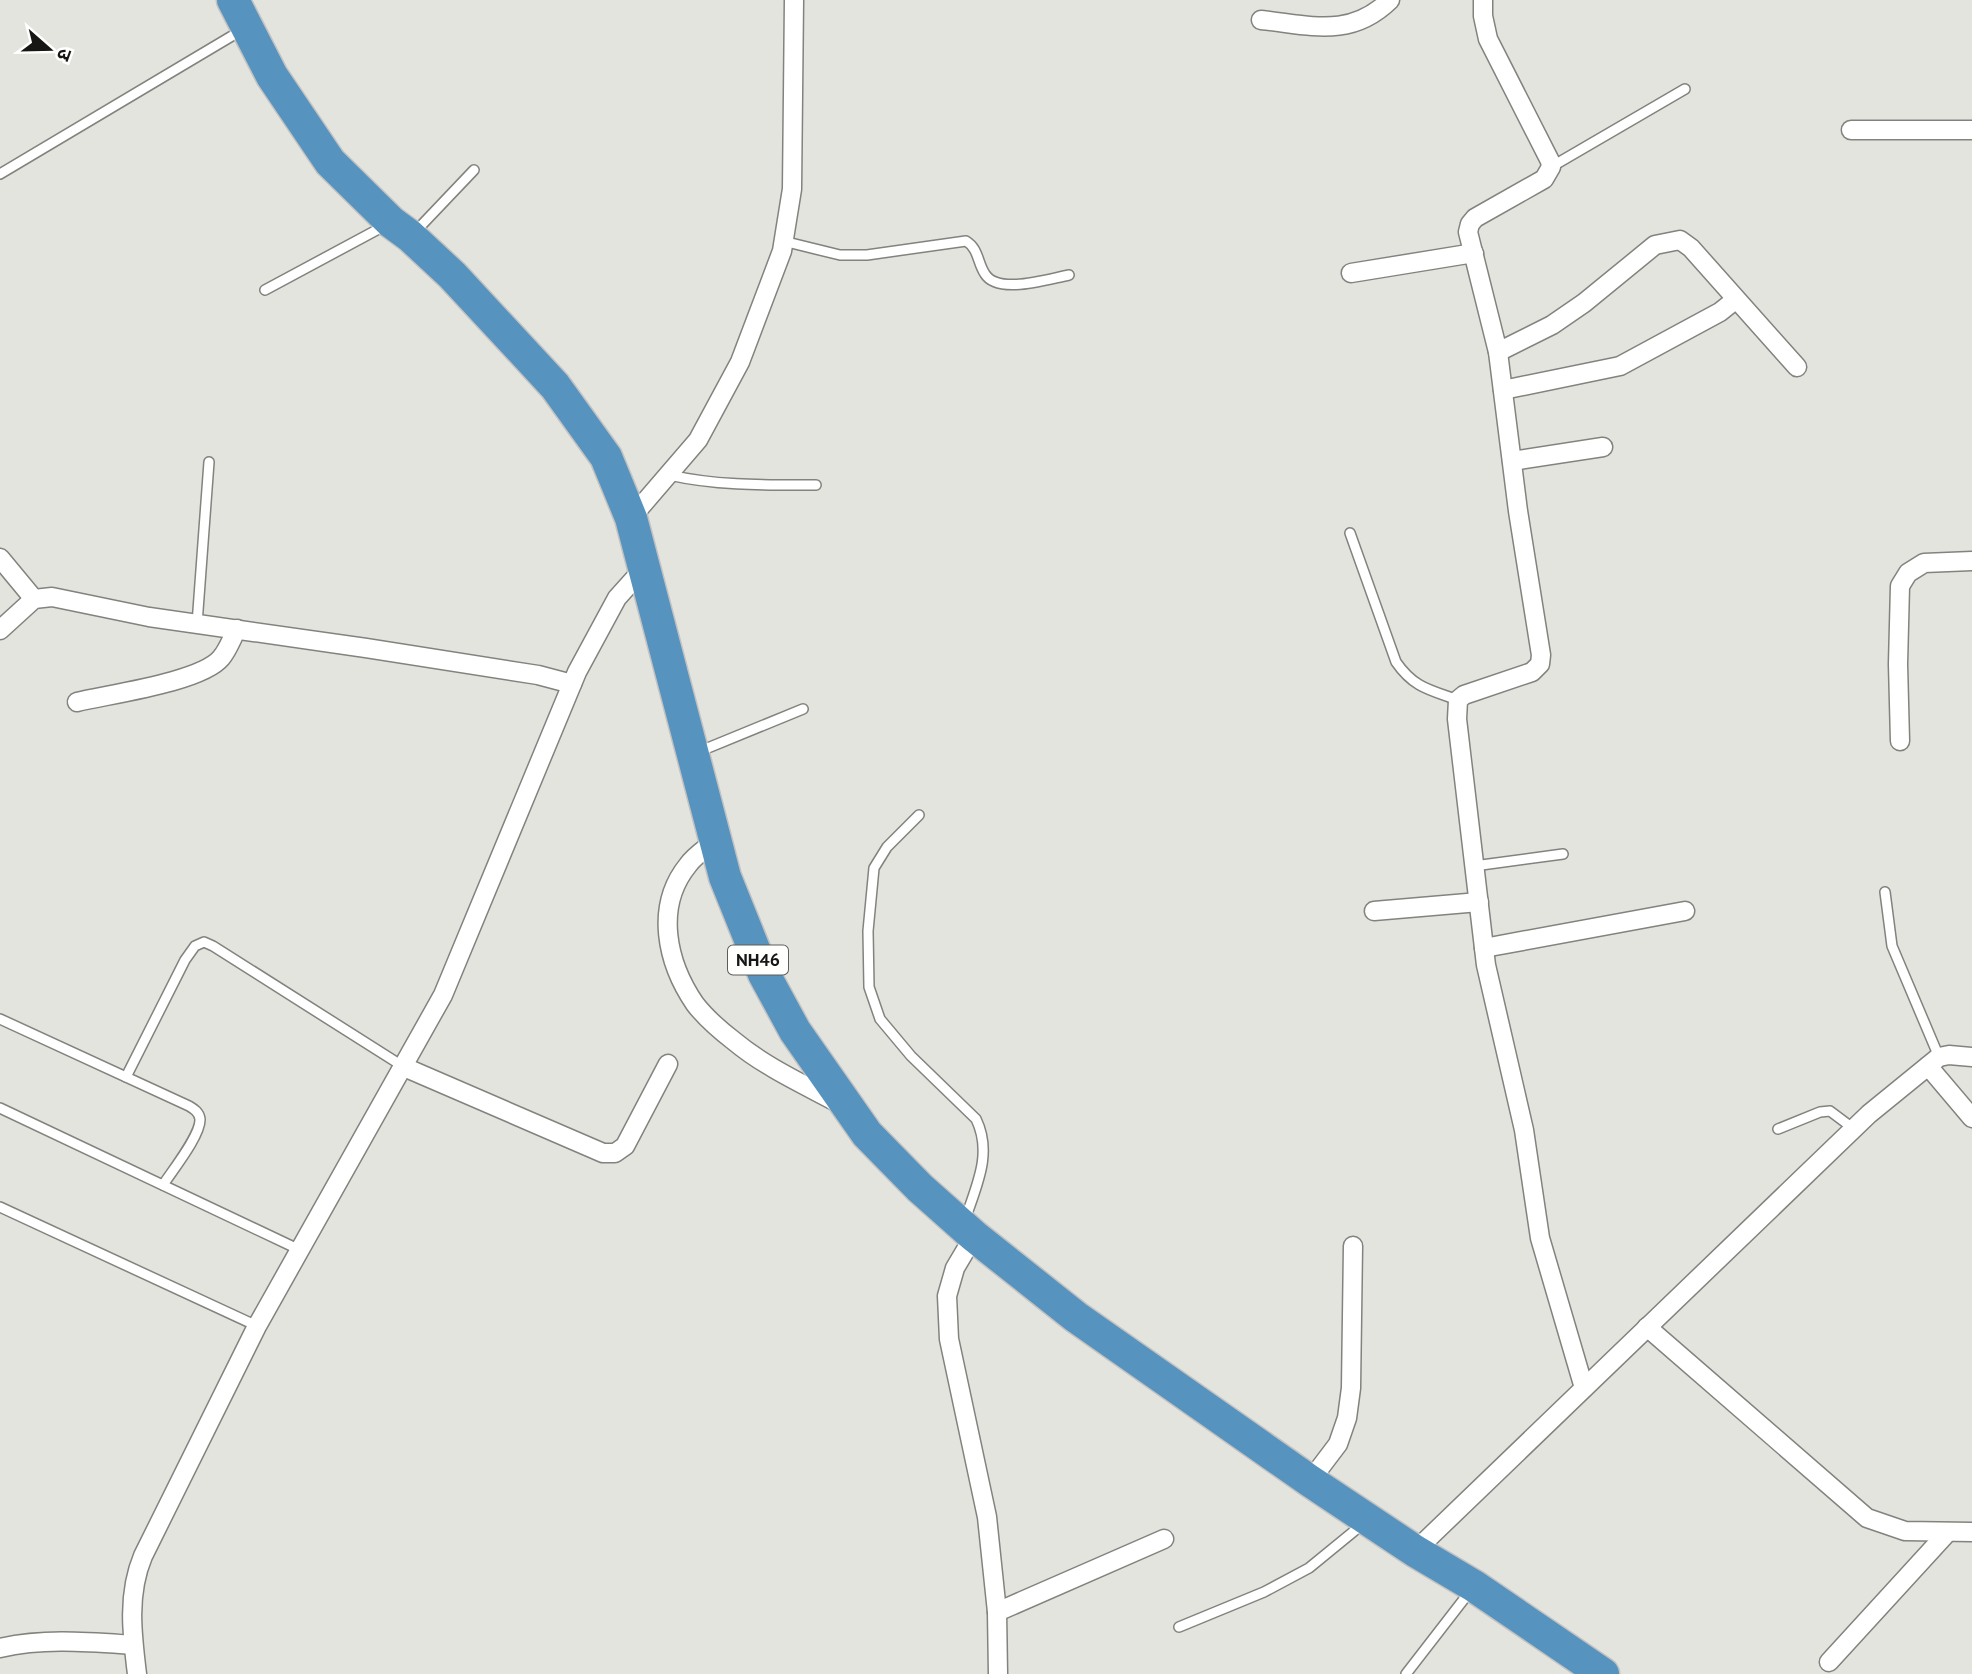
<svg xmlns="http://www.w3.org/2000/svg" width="1972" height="1674" font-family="'PT Sans','Noto Sans Devanagari',sans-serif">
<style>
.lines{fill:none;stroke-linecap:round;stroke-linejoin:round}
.lane-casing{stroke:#82837e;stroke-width:12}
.street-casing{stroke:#82837e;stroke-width:21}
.highway-casing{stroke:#c2c2c2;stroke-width:35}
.lane{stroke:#fff;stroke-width:9}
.street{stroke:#fff;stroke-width:18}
.highway{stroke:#5793bf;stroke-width:32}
.labels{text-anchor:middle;stroke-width:5;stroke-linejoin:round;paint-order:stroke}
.shield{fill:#fffffe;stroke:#5c5c5b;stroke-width:2}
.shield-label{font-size:18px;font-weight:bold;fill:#161615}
</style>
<rect width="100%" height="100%" fill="#e4e4df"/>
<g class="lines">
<defs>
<g id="lane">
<polyline points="1551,167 1685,89"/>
<polyline points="0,174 242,30"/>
<polyline points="415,232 474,170"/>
<path d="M 783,241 L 840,255 L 867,255 L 966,241 C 979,249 977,262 985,274 C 998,295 1048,279 1069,275"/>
<polyline points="265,290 386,225"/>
<path d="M 669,475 C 718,486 766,485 816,485"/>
<path d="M 1350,533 L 1396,662 C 1414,688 1430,690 1458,700"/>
<polyline points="197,624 209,462"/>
<polyline points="698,752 803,709"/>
<path d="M 919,815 L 887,847 L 874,868 L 868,931 L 869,987 L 880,1019 L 911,1056 L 976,1119 C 993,1154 976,1186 965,1220"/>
<polyline points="1474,866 1563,854"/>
<polyline points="1885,892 1892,946 1939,1057"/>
<path d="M 0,1019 L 189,1106 C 194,1109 199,1112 200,1119 C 201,1135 172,1171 163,1185"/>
<polyline points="126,1077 185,960 195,946 204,942 213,946 404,1067"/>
<polyline points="0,1108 300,1250"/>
<polyline points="1778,1129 1820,1112 1830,1111 1854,1129"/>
<polyline points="0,1207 257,1326"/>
<polyline points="1179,1627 1264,1592 1309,1568 1364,1523"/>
<polyline points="1406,1674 1471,1590"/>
</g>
<g id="street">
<polyline points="1483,0 1483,16 1488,39 1550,161 1551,167 1544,179 1475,218 1470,224 1468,232 1498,352 1518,511 1541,655 1540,664 1532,672 1464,695 1458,700 1457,719 1486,965 1524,1130 1540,1238 1584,1388"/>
<path d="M 1261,20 C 1310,25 1350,39 1390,0"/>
<polyline points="1851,130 1972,130"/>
<polyline points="1351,273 1474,253"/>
<polyline points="1498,352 1552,325 1584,303 1655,245 1680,240 1691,248 1797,367"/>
<polyline points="1503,390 1620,366 1720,312 1735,300"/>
<polyline points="1512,461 1603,447"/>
<polyline points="631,518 698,440 740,362 782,251 792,189 794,0"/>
<polyline points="0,558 34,599"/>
<polyline points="0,630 34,599 52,597 149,617 366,648 538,675 572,684"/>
<path d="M 77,702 C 110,694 201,682 221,658 C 228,650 232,638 237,629"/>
<polyline points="1900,741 1898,664 1900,586 1908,573 1924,563 1972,561"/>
<path d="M 716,840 C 707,848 695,855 688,865 C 654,907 667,963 695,1004 C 705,1017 721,1031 734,1041 C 765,1067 805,1085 840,1104"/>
<polyline points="1374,911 1479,902"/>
<polyline points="1484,948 1685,911"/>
<polyline points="1928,1066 1972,1118"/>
<polyline points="404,1067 603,1153 615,1153 625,1146 668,1064"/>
<polyline points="974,1236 955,1268 947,1296 949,1339 987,1517 997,1612 998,1674"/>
<polyline points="1647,1327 1867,1518 1905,1531 1972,1532"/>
<polyline points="1310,1481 1338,1444 1347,1418 1351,1388 1353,1246"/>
<polyline points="1415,1551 1869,1114 1939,1057 1949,1055 1972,1057"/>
<polyline points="997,1612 1164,1539"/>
<path d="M 0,1648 C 44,1638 88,1642 133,1645"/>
<polyline points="1829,1662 1948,1532"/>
<path d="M 137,1674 C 132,1634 127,1594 143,1556 L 257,1326 L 443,995 L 577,672 L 617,598 L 644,568"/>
</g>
<polyline id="highway" points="233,0 272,76 330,162 391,222 410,236 452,275 555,386 606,457 631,518 725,877 764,974 795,1031 867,1134 920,1188 974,1236 1076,1317 1310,1481 1415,1551 1474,1586 1603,1674"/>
</defs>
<use href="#lane" class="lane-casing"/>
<use href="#street" class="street-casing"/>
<use href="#highway" class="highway-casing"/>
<use href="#lane" class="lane"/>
<use href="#street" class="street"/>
<use href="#highway" class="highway"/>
</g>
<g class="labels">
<rect class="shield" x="728" y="945.5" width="60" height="29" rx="5"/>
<g class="shield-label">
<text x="758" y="966">NH46</text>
</g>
</g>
<g transform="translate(49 49) rotate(110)" stroke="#fffffe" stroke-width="5" paint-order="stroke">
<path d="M0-5L12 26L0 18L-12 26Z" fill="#161615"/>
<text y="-10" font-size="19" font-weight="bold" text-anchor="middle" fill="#161615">उ</text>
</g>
</svg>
